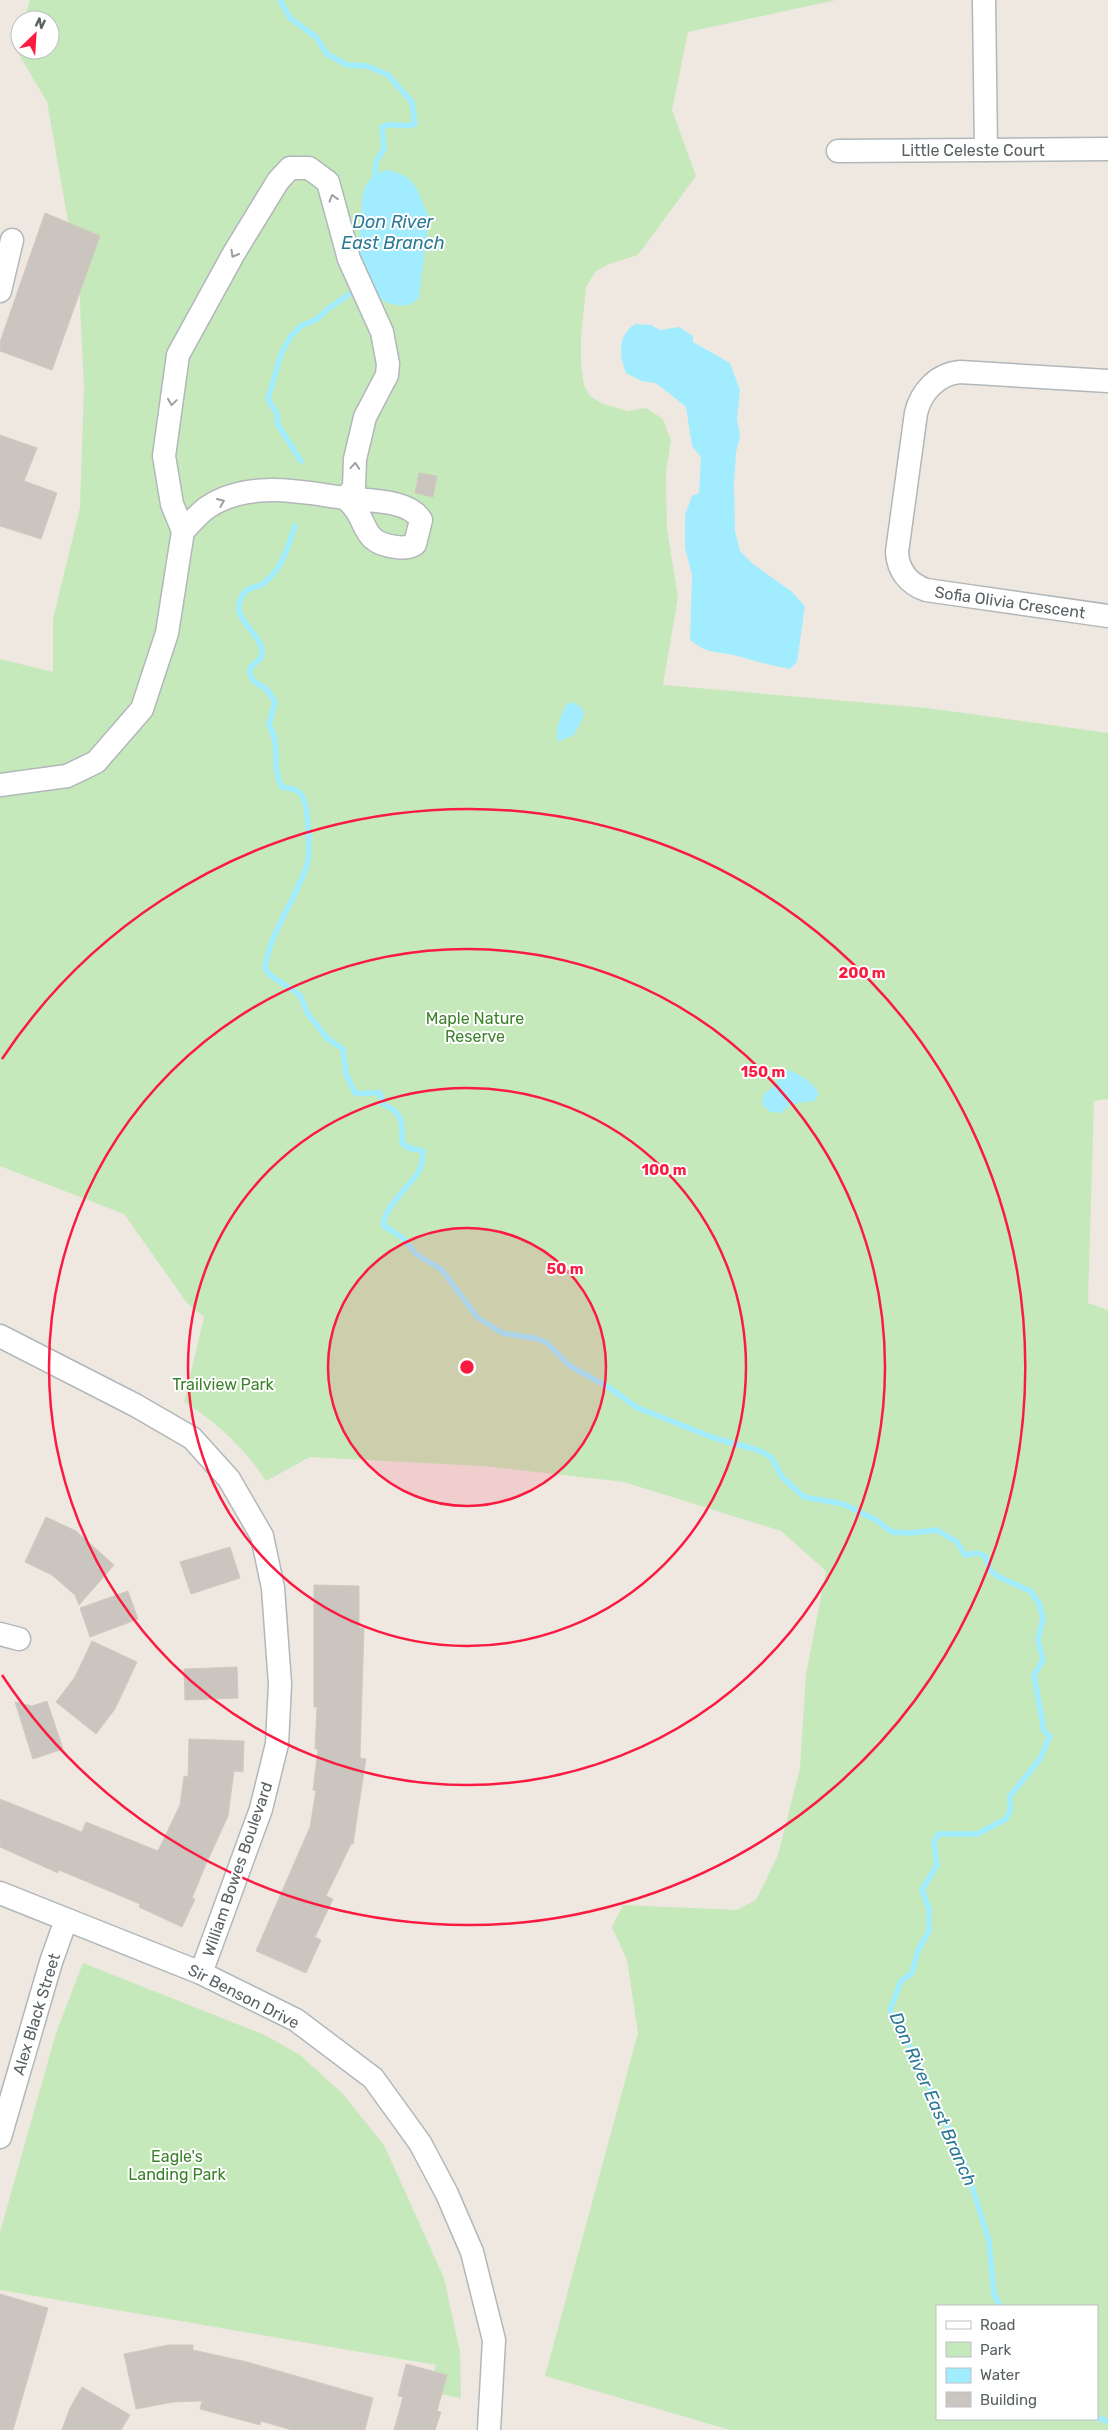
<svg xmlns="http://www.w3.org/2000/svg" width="1108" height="2430" font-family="Rubik,sans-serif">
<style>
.green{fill:#c6e9bb;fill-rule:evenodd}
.water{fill:#a1edff}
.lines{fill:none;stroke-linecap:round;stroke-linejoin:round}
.stream{stroke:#a1edff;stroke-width:5.5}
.building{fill:#cbc5c0;stroke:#d4c8bf}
.minor-casing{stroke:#b2b7ba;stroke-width:25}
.minor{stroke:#fff;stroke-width:22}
.oneway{stroke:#9ca0a2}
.ring{fill:none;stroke:#fb1b41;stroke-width:2.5}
.labels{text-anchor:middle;stroke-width:4;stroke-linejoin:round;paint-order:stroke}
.street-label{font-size:16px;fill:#5a6164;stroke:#fff}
.park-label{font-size:16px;fill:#3c822b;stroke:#fff}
.water-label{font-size:18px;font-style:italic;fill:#2c7996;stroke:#fff}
.centre{fill:#fb1b41;stroke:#fff;stroke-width:2.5}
.ring-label{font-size:15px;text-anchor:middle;font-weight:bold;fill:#fb1b41;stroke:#fff;stroke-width:4;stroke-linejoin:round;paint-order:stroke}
</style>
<rect width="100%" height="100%" fill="#eee8e1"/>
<g class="green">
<path d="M 30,0 L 836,0 L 688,32 L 672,110 L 696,176 L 638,255 L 609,264 L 595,272 L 586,287 L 581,338 L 581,364 L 584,385 L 590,396 L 603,404 L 628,411 L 646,408 L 663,419 L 671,441 L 666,472 L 667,529 L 678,597 L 663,685 L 927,708 L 1108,733 L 1108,1099 L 1094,1101 L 1088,1303 L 1108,1310 L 1108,2430 L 730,2430 L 545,2376 L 638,2033 L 627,1960 L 612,1927 L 623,1905 L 737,1910 L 756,1900 L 778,1855 L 800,1768 L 806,1674 L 826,1571 L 781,1531 L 624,1482 L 483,1466 L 310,1457 L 266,1481 C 245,1449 217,1422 184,1402 L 204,1317 L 187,1303 L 124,1214 L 0,1166 L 0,659 L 53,672 L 53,619 L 80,508 L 84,386 L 79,283 L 47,102 L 16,49 L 20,35 L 20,50 L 50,50 L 50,20 L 24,20 ZM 937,2306 L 1097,2306 L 1097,2419 L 937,2419 Z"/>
<polygon points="83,1963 265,2035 300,2055 342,2093 384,2145 444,2278 460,2352 461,2398 429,2392 436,2365 0,2290 0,2232 56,2033"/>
</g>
<g class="water">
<path d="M 387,170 C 420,176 416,193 429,216 L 419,298 L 410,305 C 404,305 397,306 391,304 C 383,302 379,296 374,290 C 357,268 358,246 361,220 C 362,209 361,195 366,185 C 370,178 379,171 387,170 Z"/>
<path d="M 635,324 L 651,325 L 660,330 L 679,327 L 693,336 L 693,342 L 730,363 L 740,390 L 737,418 L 740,437 L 736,452 L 734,484 L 735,531 L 740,551 L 753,564 L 791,591 L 805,606 L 797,662 L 790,669 C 772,666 755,661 737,656 C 715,650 711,656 690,640 L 692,575 L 685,548 L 685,515 L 692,496 L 699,493 L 701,457 L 692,446 L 686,407 L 656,383 L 641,381 L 626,373 C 619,355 617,336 635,324 Z"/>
<path d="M 572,702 C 592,711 581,720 574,735 L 558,742 C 554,730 561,715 567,704 Z"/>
<path d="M 786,1069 C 800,1075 812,1080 819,1094 L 814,1101 L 790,1104 L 782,1113 L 770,1112 L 762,1104 L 764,1094 L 772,1088 Z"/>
</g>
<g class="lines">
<g class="stream">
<path d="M 280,0 L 290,18 L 316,37 L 327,54 L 347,65 L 367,66 L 388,75 L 412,102 L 415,124 C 404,129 392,121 382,127 L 384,149 L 376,162 L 375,176 L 379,181"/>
<polyline points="301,461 278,425 277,414 268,399 281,354 291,336 301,326 317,319 329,308 357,289"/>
<path d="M 295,526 C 288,547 282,569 264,583 C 258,588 249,586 244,593 C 226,619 261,630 262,652 C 263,662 248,663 250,674 C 252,683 260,684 266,689 C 270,692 272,698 275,702 L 269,725 C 282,747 270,765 282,787 C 289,788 298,789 302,796 C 309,807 311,856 306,868 C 294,902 270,932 265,968 L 270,975 L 300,995 L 308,1014 L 328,1039 L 343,1049 L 346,1074 L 355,1093 C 364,1095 370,1092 380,1093 L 383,1104 C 404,1114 402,1121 402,1143 L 409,1148 L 423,1151 C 423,1159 422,1167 417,1174 C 409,1186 381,1211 384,1226 L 403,1238 L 416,1254 L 442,1270 L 477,1317 L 502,1333 L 534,1338 L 546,1342 L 570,1366 L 610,1388 L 636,1407 L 714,1438 L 758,1450 L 771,1457 L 782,1477 L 804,1497 L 843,1504 L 876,1520 L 892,1532 L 910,1533 L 937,1530 L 957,1542 L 965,1555 L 977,1553 L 985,1556 L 990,1570 L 997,1576 L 1030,1591 L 1039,1603 L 1043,1618 L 1038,1640 L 1043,1660 L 1034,1675 L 1044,1731 L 1050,1736 L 1040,1759 L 1010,1796 L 1010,1811 L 1006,1819 L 977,1834 L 938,1834 L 934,1843 L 937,1865 L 922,1890 L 929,1909 L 929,1931 L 918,1950 L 912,1973 L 901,1981 L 890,2010 L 914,2053 L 966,2167 L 989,2241 L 994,2294 L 1000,2306"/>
<polyline points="1097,2418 1108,2421"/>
</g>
</g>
<g class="building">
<polygon points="45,213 100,236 52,370 0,351 0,342"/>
<polygon points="0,435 37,448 24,481 57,493 41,539 0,526"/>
<polygon points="419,473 437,476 433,497 415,493"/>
<polygon points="46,1517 76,1531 114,1565 79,1605 75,1595 52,1575 25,1562"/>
<polygon points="230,1547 240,1578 191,1594 180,1562"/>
<polygon points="314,1585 359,1586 359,1628 364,1628 360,1758 366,1759 353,1844 351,1844 326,1896 333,1899 315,1937 321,1940 306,1973 256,1951 310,1827 316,1791 313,1790 318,1749 315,1749 317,1707 314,1707"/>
<polygon points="128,1591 138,1619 90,1637 80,1608"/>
<polygon points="92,1641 137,1662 115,1709 96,1734 56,1702 75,1677"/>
<polygon points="237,1667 238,1698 185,1700 184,1669"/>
<polygon points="47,1701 63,1749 33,1759 15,1702 32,1706"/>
<polygon points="189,1739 244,1741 243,1772 234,1771 228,1816 206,1864 192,1898 195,1899 182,1927 139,1907 140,1904 59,1870 58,1873 0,1847 0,1799 82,1832 86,1822 158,1851 180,1805 184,1776 188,1777"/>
<polygon points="0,2294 48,2308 13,2430 0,2430"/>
<polygon points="168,2345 193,2345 193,2350 247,2362 373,2398 365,2430 292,2430 261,2421 260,2425 200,2409 202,2401 173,2402 136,2409 124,2354"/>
<polygon points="406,2364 447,2375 437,2411 441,2412 435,2430 394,2430 403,2397 398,2396"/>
<polygon points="82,2387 130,2415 121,2430 62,2430 70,2408"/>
</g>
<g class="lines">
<defs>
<g id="minor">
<polyline points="984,0 986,150"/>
<polyline points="838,151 1108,149"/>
<polyline points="0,291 12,240"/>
<path d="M 1108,381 L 960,372 C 937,374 921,392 916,413 L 897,552 C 898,571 909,584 926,590 L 1108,616"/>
<path d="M 345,498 C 368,501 409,499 421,520 L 415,544 C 409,548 403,548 396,547 C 357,542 371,519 345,498 Z"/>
<path d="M 0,785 L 67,776 L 96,762 L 142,709 L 167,633 L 183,531 L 172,504 L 164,456 L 178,355 L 234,253 L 278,181 L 290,168 L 309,168 L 328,182 L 349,259 L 382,332 L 388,364 L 387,375 L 365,417 L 355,459 L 354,488 L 345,498 C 301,492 249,480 208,507 C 199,513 191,523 183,531"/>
<polyline points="0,1336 135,1405 192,1438 229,1479 262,1536 273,1588 280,1684 277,1744 261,1809 201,1973"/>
<polyline points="0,1634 19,1639"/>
<polyline points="0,1893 201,1973 296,2020 373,2078 420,2143 447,2194 472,2252 494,2340 489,2430"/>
<polyline points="0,2137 51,1962 66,1920"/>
</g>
</defs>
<use href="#minor" class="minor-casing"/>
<use href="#minor" class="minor"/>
</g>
<defs><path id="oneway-chevron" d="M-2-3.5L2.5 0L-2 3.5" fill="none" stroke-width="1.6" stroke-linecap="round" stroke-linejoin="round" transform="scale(1.25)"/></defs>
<g class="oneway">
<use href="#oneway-chevron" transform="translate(333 198) rotate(-107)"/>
<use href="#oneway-chevron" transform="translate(234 254) rotate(120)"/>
<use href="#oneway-chevron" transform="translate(172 402) rotate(98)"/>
<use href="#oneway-chevron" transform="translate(355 466) rotate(-86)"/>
<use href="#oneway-chevron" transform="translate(221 502) rotate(-23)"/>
</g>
<circle cx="467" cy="1367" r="139" fill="#fb1b41" fill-opacity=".12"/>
<g class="ring">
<circle cx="467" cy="1367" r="139"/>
<circle cx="467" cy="1367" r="279"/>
<circle cx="467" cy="1367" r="418"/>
<path d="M2 1059A558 558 0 1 1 2 1675"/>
</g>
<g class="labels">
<g class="street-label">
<text x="973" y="156">Little Celeste Court</text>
<text transform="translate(1010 602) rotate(8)" y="6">Sofia Olivia Crescent</text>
<text transform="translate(237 1869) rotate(-71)" y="6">William Bowes Boulevard</text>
<text transform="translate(244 1996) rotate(27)" y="6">Sir Benson Drive</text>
<text transform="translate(36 2014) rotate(-73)" y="6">Alex Black Street</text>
</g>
<g class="park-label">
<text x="475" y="1024">Maple Nature<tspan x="475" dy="18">Reserve</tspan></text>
<text x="223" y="1390">Trailview Park</text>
<text x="177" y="2162">Eagle's<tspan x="177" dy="18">Landing Park</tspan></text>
</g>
<g class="water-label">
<text x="393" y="228">Don River<tspan x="393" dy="21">East Branch</tspan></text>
<text transform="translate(933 2099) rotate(66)" y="6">Don River East Branch</text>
</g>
</g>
<circle cx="467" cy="1367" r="8" class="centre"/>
<g class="ring-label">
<text x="862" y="978">200 m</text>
<text x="763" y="1077">150 m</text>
<text x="664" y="1175">100 m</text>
<text x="565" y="1274">50 m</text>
</g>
<rect x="936" y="2305" width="162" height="115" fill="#ffffff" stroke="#bdc0c1"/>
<rect x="946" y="2321" width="25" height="8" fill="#ffffff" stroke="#bdc0c1"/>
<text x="980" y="2330" font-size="15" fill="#5a6164">Road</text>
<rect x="946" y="2342" width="25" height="15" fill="#c6e9bb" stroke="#bdc0c1"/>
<text x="980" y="2355" font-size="15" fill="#5a6164">Park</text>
<rect x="946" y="2368" width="25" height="15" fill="#a1edff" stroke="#bdc0c1"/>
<text x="980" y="2380" font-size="15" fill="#5a6164">Water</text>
<rect x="946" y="2392" width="25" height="15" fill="#cbc5c0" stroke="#bdc0c1"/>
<text x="980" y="2405" font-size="15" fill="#5a6164">Building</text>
<g transform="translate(35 35) rotate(25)"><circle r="24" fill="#ffffff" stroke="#bdc0c1"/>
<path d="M0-4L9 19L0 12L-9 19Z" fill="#fb1b41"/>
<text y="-8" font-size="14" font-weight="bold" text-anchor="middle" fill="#5a6164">N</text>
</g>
</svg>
